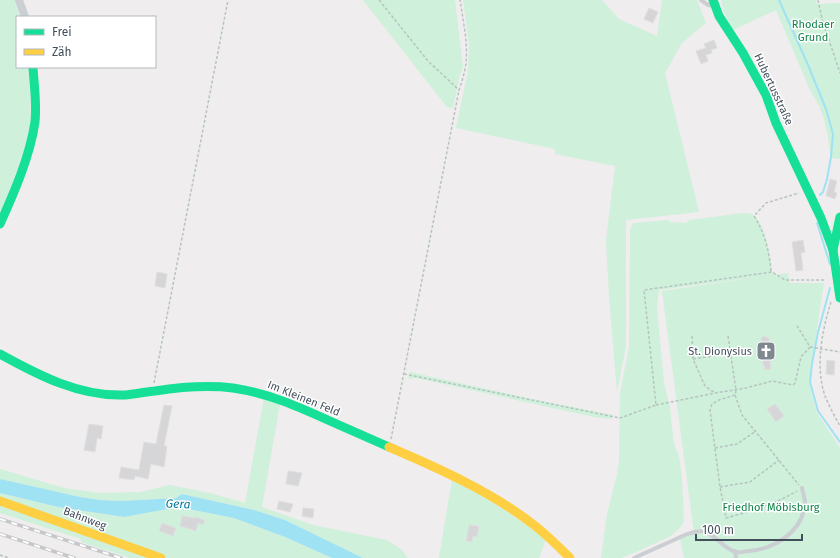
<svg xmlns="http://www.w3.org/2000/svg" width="840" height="558" font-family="'Fira Sans',sans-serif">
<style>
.green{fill:#cff0db;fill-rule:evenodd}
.water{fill:#9fe2f3}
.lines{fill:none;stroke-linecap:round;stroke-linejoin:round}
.stream{stroke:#9fe2f3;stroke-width:2}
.building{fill:#d6d5d7;stroke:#e0dfe0}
.path{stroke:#b6c4c0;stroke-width:1.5;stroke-dasharray:3 2;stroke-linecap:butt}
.lane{stroke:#cbced2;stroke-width:4}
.street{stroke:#cbced2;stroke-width:8}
.fast{stroke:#16e098;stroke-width:9}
.slow{stroke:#ffcf43;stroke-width:9}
.rail-casing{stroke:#c5c7c9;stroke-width:3.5}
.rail{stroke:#fff;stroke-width:2;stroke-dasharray:6;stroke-linecap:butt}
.labels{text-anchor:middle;stroke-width:3;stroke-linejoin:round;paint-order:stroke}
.park-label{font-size:11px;fill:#0d8447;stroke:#fff}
.street-label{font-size:11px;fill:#43505c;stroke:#fff}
.poi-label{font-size:11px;fill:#43505c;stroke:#fff;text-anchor:end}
.water-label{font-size:12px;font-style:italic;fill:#037c9a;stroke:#fff}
</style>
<rect width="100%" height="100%" fill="#efeded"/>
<g class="green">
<polygon points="0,0 15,0 20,17 17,17 17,67 29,67 31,120 27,141 2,213 0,210"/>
<polygon points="363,0 455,0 463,67 459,78 453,108 447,107"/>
<polygon points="463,0 602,0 619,19 657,36 662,0 697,0 706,23 682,43 665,73 699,212 626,220 626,346 617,392 609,297 606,240 615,166 555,154 555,149 456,128 468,71 469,45"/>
<polygon points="721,0 816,0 817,4 840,3 840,159 831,158 828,137 824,119 819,106 809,88 776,10 733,30 724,12"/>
<path d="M 743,213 L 752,214 C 767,225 770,258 773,275 L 788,273 L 790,283 L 824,283 L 809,382 L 816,411 L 840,448 L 840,558 L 684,558 L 680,538 L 694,533 L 662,291 L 765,276 L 659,290 L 657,308 L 664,383 L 670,408 L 674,444 L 679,456 L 682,477 L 684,521 L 679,529 L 669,537 L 638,551 L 622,558 L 601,558 L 607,514 L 617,475 L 619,461 L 620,393 L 629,347 L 630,229 L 633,223 L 669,220 L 669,222 L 686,223 L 689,220 ZM 764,336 L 769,338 L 771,364 L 763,364 L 761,338 Z"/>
<polygon points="410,372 527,398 613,415 612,419 594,417 416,378 408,379"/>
<polygon points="264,398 280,404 262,507 313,525 387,540 401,549 408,558 363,558 285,520 254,510 182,494 176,498 121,501 100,500 80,497 0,479 0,469 64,488 101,493 140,492 170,485 210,493 245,503"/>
<polygon points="452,479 501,507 546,539 539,558 439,558"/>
<polygon points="0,493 58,507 124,517 178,507 234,518 285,537 332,558 130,558 81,542 81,539 0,513"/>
</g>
<polygon class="water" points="0,479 80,497 100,500 121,501 176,498 182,494 254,510 285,520 363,558 332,558 285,537 234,518 178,507 124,517 58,507 0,493"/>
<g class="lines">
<g class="stream">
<polyline points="779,0 808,65 826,109 833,134 831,157 827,179 823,192 820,195"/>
<polyline points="817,223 830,264"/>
<polyline points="830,288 818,332 812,364 810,382 818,411 840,442"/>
</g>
</g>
<g class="building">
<polygon points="649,8 658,12 653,23 644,19"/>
<polygon points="714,40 717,48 711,50 712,53 706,55 708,61 701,64 696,51 706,48 704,44"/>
<polygon points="830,179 837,181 834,192 837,193 835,199 826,196"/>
<polygon points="803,240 805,252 801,253 803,270 796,271 792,242"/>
<polygon points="157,272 167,274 165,288 155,286"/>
<polygon points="764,336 769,338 771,369 765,370 764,365 763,365 761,338"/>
<polygon points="827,360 835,361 834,375 826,374"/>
<polygon points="775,404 784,416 776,422 767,409"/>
<polygon points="164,405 172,406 164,446 167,446 164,467 151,464 148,479 135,476 134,480 119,478 121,467 139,470 144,442 156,444"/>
<polygon points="89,424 103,426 101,439 97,438 95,452 84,450"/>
<polygon points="288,471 302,473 298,486 286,484"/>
<polygon points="279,501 293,504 290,512 277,509"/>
<polygon points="303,508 314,509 313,518 302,516"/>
<polygon points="182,516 195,518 195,517 205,520 203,525 198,523 196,531 180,526"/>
<polygon points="162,523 176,528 173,536 159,531"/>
<polygon points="469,525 479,526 477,537 473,536 472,542 466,541"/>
</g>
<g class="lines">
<g class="path">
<polyline points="379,0 428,61 459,90"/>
<polyline points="818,0 822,19 840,73"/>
<path d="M 771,271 C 769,251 765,233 754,216 L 766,203 L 799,193"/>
<path d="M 831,302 C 822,331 815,366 825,396 C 829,406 835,417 840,426"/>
<polyline points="692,336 693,359 705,386 715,393"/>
<polyline points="728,336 736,390 735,395 742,415 799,485"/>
<polyline points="810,347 840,352"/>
<polyline points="693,359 731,353"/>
<polyline points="404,374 620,418 656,405 644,290 772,272 785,280 824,280"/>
<polyline points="154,383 228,0"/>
<path d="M 735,395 L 719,400 L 712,404 L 710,410 L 720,487 L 726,518 C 751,511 775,504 797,491"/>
<polyline points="656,405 715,393 746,388 772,381 793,385 795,383 801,357 810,347 796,324"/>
<path d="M 391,439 L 459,90 C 462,81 465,72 466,63 C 468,42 463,20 460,0"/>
<polyline points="715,448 737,444 756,431"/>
<polyline points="720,487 750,482 779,460"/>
<polyline points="0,555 9,558"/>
</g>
<g class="lane">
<polyline points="701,0 708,5 714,6"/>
<polyline points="735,551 736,558"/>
<path d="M 634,558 L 687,534 C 692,533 697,531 702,531 C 715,533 723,549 736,552 C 740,553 745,551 749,551 C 774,549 803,532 805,503 C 805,499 803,493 802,488"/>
</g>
<polyline class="street" points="19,0 25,17"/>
<g class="fast">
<polyline points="713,0 719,16 743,53 766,95 776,123 821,218 833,250 840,298"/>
<path d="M 0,224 C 14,193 30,156 35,122 C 37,104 34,85 33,67"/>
<polyline points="833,250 840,217"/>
<path d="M 0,354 C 38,375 80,397 125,395 C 135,394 145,392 155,391 C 181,387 208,385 233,388 C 268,393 299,407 330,421 C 350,430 369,438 389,447"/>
</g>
<g class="slow">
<path d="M 389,447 C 438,468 492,492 534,525 C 547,535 558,546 570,558"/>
<polyline points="0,501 161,558"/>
</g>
<defs>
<g id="rail">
<polyline points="0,519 121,558"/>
<polyline points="0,534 74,558"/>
</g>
</defs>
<use href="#rail" class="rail-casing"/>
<use href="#rail" class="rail"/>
</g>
<defs>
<symbol id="church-square" viewBox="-11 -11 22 22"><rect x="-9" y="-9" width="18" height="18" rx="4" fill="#7f878f" stroke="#fff"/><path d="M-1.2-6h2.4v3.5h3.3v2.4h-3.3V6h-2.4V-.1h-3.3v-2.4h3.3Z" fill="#fff"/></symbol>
</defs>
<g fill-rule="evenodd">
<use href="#church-square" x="755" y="340" width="22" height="22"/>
</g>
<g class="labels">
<g class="park-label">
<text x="813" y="28">Rhodaer<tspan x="813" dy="13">Grund</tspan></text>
<text x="771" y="511">Friedhof Möbisburg</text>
</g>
<g class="street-label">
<text transform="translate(774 89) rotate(65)" y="4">Hubertusstraße</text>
<text transform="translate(304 398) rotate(22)" y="4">Im Kleinen Feld</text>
<text transform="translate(85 518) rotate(21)" y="4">Bahnweg</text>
</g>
<g class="poi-label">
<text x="752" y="355">St. Dionysius</text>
</g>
<g class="water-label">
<text transform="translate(178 504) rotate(2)" y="4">Gera</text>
</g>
</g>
<rect x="16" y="16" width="140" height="52" fill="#ffffff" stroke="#b4b9be"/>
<rect x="24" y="29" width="20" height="6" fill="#16e098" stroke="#b4b9be"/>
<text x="52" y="36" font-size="12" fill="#43505c">Frei</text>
<rect x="24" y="49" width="20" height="6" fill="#ffcf43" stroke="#b4b9be"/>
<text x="52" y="56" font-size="12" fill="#43505c">Zäh</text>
<path d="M696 534v6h106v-6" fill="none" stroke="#43505c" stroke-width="2"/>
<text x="702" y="534" font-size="12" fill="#43505c" stroke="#ffffff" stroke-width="3" paint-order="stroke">100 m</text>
</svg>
